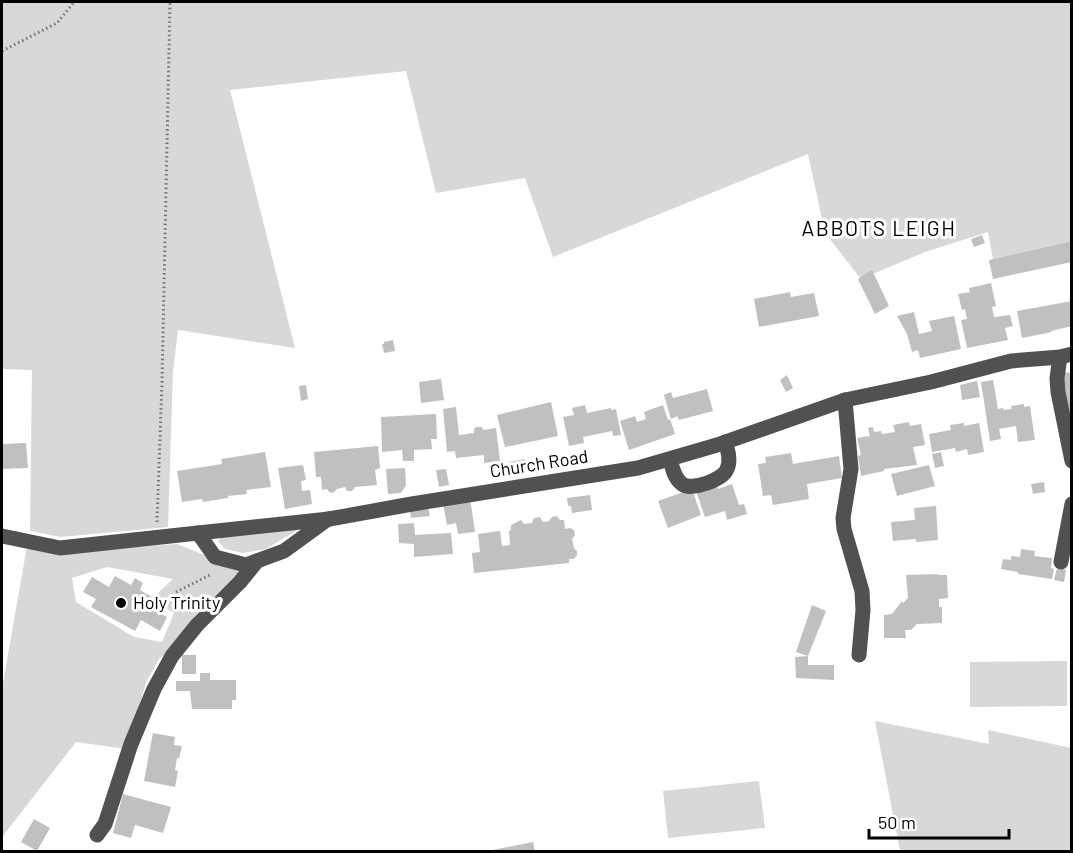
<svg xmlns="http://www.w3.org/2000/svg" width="1073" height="853" font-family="Barlow,sans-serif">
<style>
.green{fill:#d8d8d8;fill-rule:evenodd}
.building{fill:#c0c0c0}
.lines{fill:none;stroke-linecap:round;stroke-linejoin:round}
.path{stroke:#737373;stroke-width:3;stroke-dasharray:1.5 3;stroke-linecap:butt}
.minor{stroke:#515151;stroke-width:15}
.poi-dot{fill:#000;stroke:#fff;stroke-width:2}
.labels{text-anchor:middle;stroke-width:6;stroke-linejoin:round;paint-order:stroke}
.street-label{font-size:18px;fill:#000;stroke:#fff}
.poi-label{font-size:18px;fill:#000;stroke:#fff;text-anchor:start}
.quarter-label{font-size:21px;letter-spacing:1.5px;fill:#000;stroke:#fff}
</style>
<rect width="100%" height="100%" fill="#fff"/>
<g class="green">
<polygon points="2,2 1071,2 1071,241 993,259 988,232 925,252 861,279 825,233 808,154 553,257 525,178 436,193 406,71 230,90 295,348 178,330 173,372 168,527 61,537 30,531 32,370 2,369"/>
<polygon points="291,527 296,531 266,549 243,553 225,549 218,541 222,537"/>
<path d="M 177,544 L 242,570 L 198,612 L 171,646 L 169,651 L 159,659 L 146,683 L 126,749 L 76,742 L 2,837 L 2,689 L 27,546 L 60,553 ZM 107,567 L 173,579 L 160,591 L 155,602 L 174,613 L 162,642 L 134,637 L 76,602 L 72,578 Z"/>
<polygon points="1067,661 1067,706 970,707 970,662"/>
<polygon points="875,721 989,744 988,730 1071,748 1071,851 900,851"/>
<polygon points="759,781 765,828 668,838 663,791"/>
</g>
<g class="building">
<polygon points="982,235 985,243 974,247 971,239"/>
<polygon points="1072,241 1072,262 993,279 989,260"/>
<polygon points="872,270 889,306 875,314 858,279"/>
<polygon points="991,283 996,306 992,307 994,317 1010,315 1013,326 1005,328 1008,340 967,348 961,320 967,319 965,309 962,310 958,294 970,292 969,288"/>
<polygon points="790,292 791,297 814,293 819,316 759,327 754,299"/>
<polygon points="1072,301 1072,326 1051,331 1052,332 1022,338 1017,311"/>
<polygon points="914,312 919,334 932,331 929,321 954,316 961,349 920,358 918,350 912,352 907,334 897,316"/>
<polygon points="393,340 395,351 384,353 382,344 384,344 384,342"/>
<polygon points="1063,372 1072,373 1072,429 1070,429"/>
<polygon points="787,375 793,388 786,392 780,380"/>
<polygon points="441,379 444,400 421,403 419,382"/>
<polygon points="993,380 998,409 1003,408 1004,410 1012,409 1011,406 1024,404 1024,407 1030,406 1035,440 1018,442 1016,426 999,429 1001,439 990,441 981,382"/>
<polygon points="977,381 980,397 962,400 960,385"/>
<polygon points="306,385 308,399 301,401 299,386"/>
<polygon points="707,389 713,411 679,420 677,416 671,419 664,395 671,392 673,398"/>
<polygon points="551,402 558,436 505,447 497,415"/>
<polygon points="585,405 587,413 611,408 611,410 616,409 621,435 613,436 612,431 583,437 584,443 569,446 563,417 574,415 572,408"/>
<polygon points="663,405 668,420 670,419 675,434 629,450 620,421 635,416 637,422 646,419 644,412"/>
<polygon points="456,407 459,435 474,433 474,429 476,427 482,427 483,430 496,428 500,461 484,463 484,455 456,458 455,451 447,452 443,409"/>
<polygon points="436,414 437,439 431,439 432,449 414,450 414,461 403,461 402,450 382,452 381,417"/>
<polygon points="909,422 910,426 921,424 925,445 913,447 917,465 884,469 884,471 861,476 858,456 861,455 857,438 870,436 868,428 873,427 874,432 881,431 882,434 895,432 893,425"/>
<polygon points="964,423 964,426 979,423 984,452 968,455 967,449 956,452 955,448 932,452 929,434 951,430 950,425"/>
<polygon points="26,443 28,468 2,469 2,444"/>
<polygon points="378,446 380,468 375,470 377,485 355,487 352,491 347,491 345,487 337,489 334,492 330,493 327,489 322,490 321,477 316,477 314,452"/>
<polygon points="265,452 271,487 246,490 247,494 228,496 228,498 203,502 202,499 182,502 177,471 222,464 221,459"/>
<polygon points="941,452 944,466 935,468 932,454"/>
<polygon points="791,453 793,464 839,456 842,478 807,484 809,499 773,505 771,495 763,496 758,464 766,463 765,457"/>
<polygon points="525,459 527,469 511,471 509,462"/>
<polygon points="303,465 306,480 301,481 302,491 310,490 312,504 285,509 278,468"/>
<polygon points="929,465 935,486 897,496 891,474"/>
<polygon points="405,468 406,485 401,493 388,494 386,469"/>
<polygon points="446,469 449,485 439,487 436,470"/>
<polygon points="1044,482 1045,492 1033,494 1031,484"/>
<polygon points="732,484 739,505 744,504 747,514 727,520 725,511 705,517 696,491 717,485 718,489"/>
<polygon points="692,489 701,515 668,528 658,501"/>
<polygon points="590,495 592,510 572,513 571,506 568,506 567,498"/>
<polygon points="470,498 475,532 458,534 456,523 447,525 443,504"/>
<polygon points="936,506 938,540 916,542 916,539 893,541 891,522 915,520 914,508"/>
<polygon points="428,507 430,516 411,518 410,510"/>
<polygon points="557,516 560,520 564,520 565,529 570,528 574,530 575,535 572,539 574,548 577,551 577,555 574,559 569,559 569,563 474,573 472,553 480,552 478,534 500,531 502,546 510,545 509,531 511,530 511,525 521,520 524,524 532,523 534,518 540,517 543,522 549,521 552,517"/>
<polygon points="414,523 415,535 451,533 453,554 414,557 414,544 399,543 398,524"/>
<polygon points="1021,549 1035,551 1034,556 1052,558 1051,568 1054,569 1052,579 1018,574 1018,572 1001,569 1003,559 1011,560 1011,556 1020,557"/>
<polygon points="1057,568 1066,570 1064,582 1054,580"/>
<polygon points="937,574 938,575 947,575 948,598 939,599 939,607 942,607 942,623 917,624 911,630 905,630 906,638 884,638 884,615 892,614 902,601 903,603 908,598 906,575"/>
<polygon points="115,576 131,585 135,578 143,583 140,590 152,597 147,606 167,617 160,631 141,620 135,631 91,607 96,599 83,592 92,577 109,587"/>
<polygon points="812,605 826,611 808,656 808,665 834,665 834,680 796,678 795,657 808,656 796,652"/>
<rect x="182" y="655" width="14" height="19"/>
<polygon points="200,673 210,673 210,680 236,680 236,700 232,700 232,709 192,709 190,691 176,691 176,681 200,681"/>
<polygon points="153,733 175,737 174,745 182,746 179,759 177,758 175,770 178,771 175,787 144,781"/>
<polygon points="123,794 171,807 163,833 135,825 131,838 113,833"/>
<polygon points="34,819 50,828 37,851 21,842"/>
<polygon points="533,842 535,852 492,852 492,850"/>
</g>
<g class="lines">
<g class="path">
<polyline points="2,51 57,23 74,2"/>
<polyline points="157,522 162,382 170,2"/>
<polyline points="176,592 212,574"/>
</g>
<g class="minor">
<polyline points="1060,357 1057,378 1058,392 1072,461"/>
<polyline points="845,400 851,469 843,518 844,529 862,591 863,610 859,655"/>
<path d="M 670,459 C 672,467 674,478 682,484 C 691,491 723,480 727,469 C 731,461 728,450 725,442"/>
<polyline points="198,533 215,557 246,565 284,551 328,519"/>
<polyline points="2,536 60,548 198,533 329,519 412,504 638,468 717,445 845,400 931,382 1011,361 1060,357 1072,354"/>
<polyline points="1061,562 1072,504"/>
<polyline points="97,835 105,824 131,744 154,689 172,656 197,625 240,582 257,561"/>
</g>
</g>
<circle class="poi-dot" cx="121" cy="603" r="6"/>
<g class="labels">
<g class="street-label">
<text transform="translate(539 464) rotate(-9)" y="6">Church Road</text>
</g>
<g class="poi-label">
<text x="133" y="609">Holy Trinity</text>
</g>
<g class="quarter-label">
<text x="879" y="236">ABBOTS LEIGH</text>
</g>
</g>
<rect width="1073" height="853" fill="none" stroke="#000000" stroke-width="6"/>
<path d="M869 829v9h140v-9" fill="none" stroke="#000000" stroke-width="3"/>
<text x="878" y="829" font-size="18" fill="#000000" stroke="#ffffff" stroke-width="4.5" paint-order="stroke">50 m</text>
</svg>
